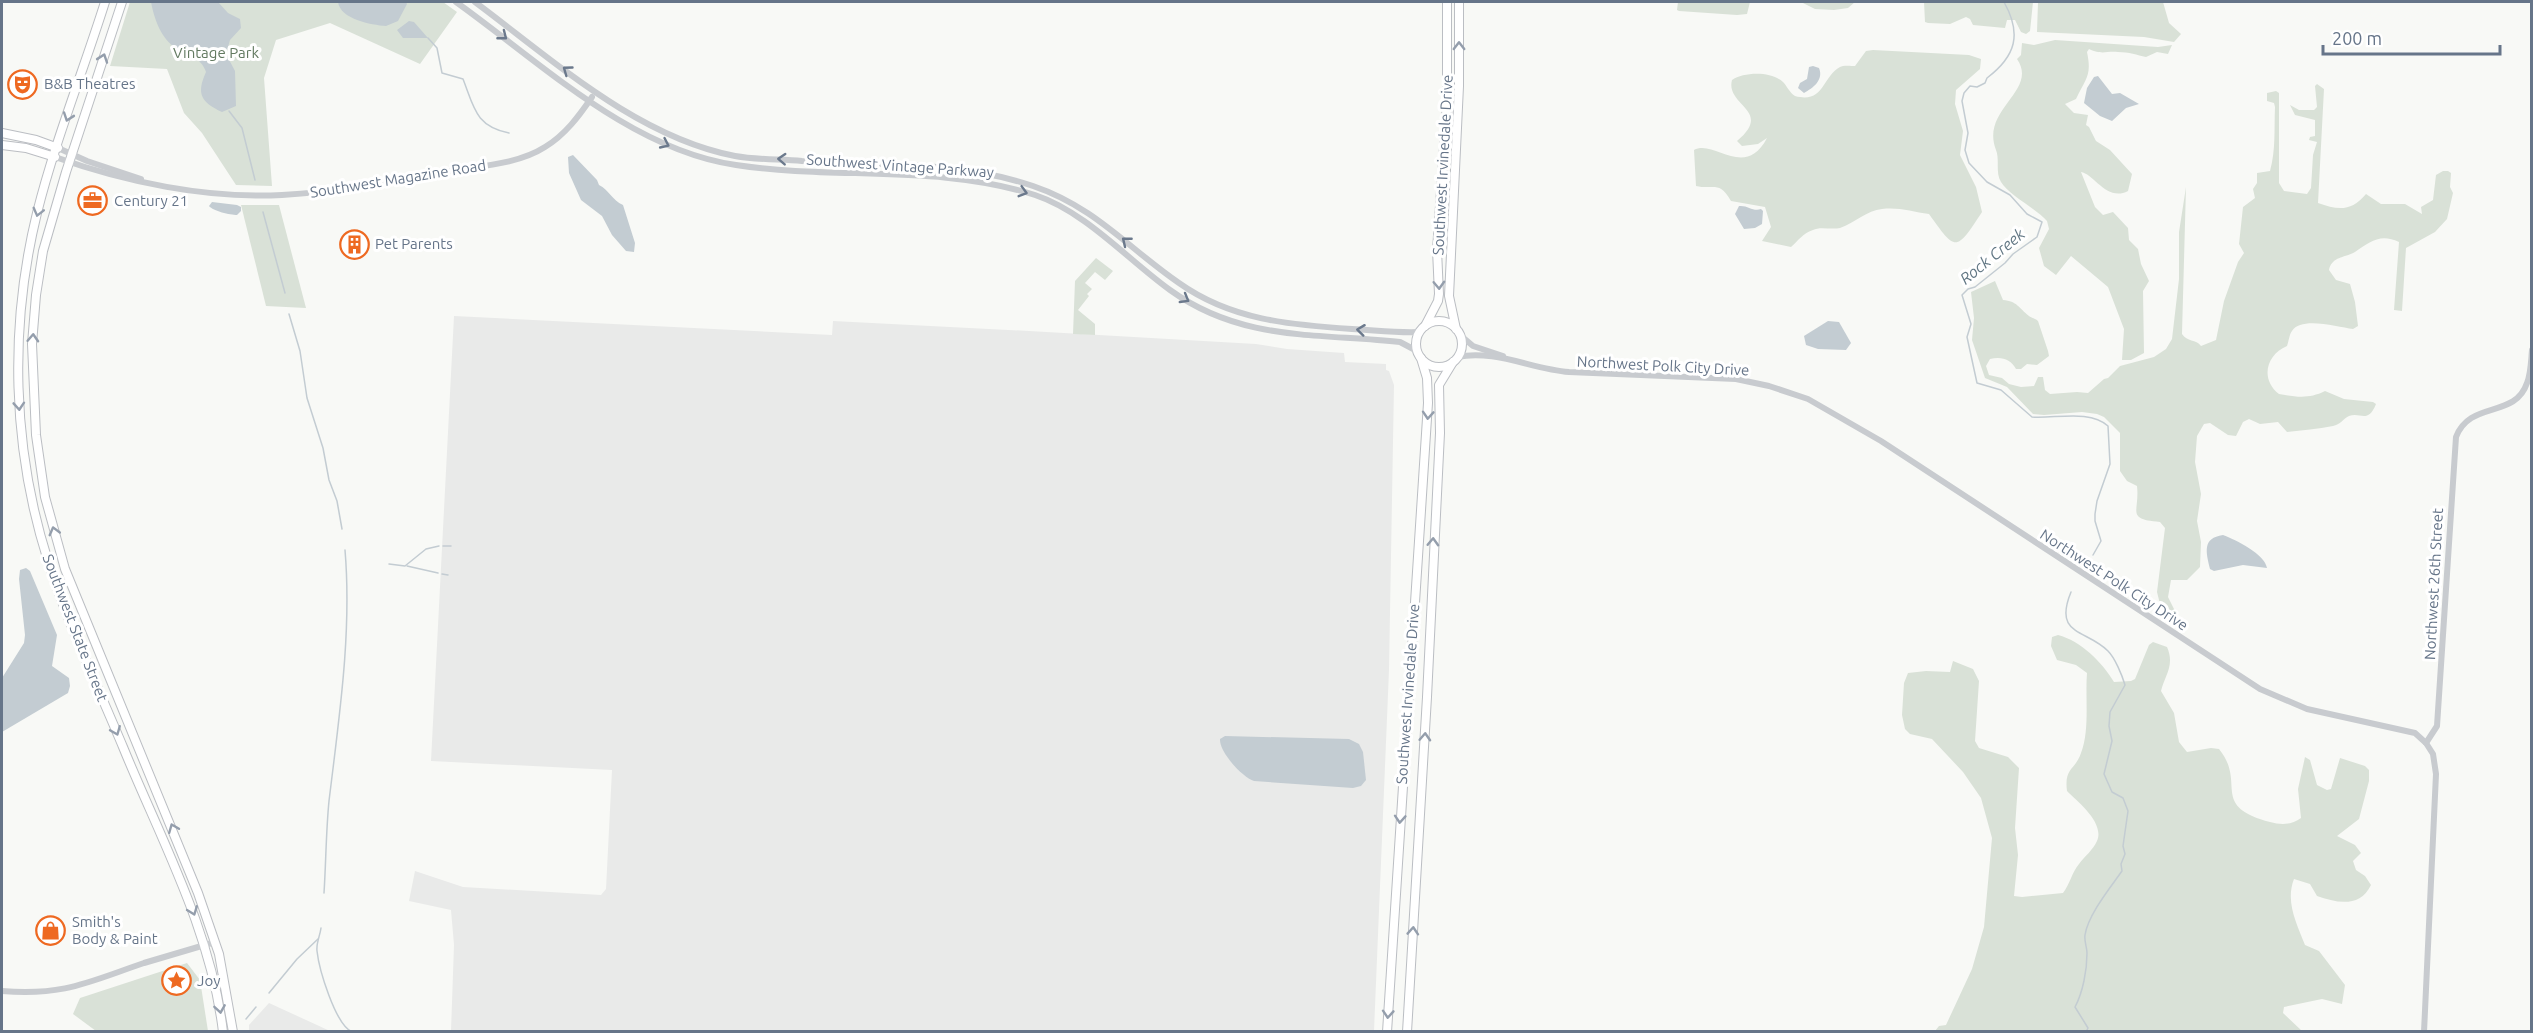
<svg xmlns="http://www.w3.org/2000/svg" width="2533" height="1033" font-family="Ubuntu,sans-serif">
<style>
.built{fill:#e9eae9}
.green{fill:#d9e1d7}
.water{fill:#c3ccd2}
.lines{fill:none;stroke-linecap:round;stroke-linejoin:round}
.stream{stroke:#c3ccd2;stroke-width:1.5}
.major-casing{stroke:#bbbec3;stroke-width:10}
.minor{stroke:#c8cbcf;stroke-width:6}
.major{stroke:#fff;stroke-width:8}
.oneway{stroke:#6b798c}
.oneway2{stroke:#949eac}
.labels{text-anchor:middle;stroke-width:6;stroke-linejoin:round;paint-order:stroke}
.park-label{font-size:15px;fill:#637a61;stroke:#fff}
.poi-label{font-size:15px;fill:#667589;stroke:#fff;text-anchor:start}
.street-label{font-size:15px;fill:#667589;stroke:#fff}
.water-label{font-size:16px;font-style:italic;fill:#627784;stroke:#fff}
</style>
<rect width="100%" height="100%" fill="#f8f9f6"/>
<g class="built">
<polygon points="454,316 832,335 833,321 1029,331 1256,344 1287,349 1344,353 1345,362 1386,364 1386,370 1389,371 1394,385 1389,670 1374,1031 451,1031 454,945 451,910 409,901 415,871 463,887 601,895 606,889 612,770 431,761"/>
<polygon points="269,1003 330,1031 249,1031 249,1025"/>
</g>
<g class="green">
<polygon points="130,2 443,2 457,12 420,64 330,23 276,40 264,78 272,186 236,185 202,133 184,113 167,69 110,66"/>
<polygon points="1678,2 1750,2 1747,14 1737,15 1679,11 1677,10"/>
<polygon points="1801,2 1855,2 1848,8 1834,10 1815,9"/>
<polygon points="1924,2 2033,2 2030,31 2026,34 2021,32 2015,20 2007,20 2005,28 1973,25 1970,19 1966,17 1950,24 1928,23 1925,22"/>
<polygon points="2038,2 2163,2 2169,23 2181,34 2174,42 2144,37 2037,32"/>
<path d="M 2055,40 L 2158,47 L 2172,45 L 2168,54 L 2157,52 L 2146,57 C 2137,55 2129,52 2118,52 C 2105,51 2102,55 2089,49 L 2087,52 C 2092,76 2086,78 2076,99 L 2065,104 L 2074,113 L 2088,115 L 2086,125 L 2089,127 L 2096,141 L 2110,150 L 2132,174 L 2128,191 C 2107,202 2094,174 2081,172 L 2095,207 L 2103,215 L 2113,212 L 2128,228 L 2129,240 L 2138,249 L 2141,264 L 2149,281 L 2143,291 L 2144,353 L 2131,360 L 2122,360 L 2124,329 L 2108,287 L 2071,256 L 2056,275 L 2044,266 L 2039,248 L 2049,229 L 2047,221 C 2035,208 2009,195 2001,182 C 1995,172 2000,160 1996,150 C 1980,109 2039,91 2017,59 L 2021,55 L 2022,43 L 2034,45 Z"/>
<path d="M 1873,50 L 1969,55 L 1981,59 L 1980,69 L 1956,90 L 1955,104 L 1963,131 L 1960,155 L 1976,187 L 1982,212 C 1956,252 1956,252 1929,214 C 1913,212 1899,207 1882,209 C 1867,210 1855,223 1840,228 C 1831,230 1820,226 1813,230 C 1802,234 1799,240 1791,247 L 1762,241 L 1771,227 L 1765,207 L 1731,201 C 1719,180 1714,190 1696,186 L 1694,150 C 1714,139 1745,180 1767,138 L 1758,144 L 1742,146 L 1737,141 C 1774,110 1725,106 1732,80 C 1744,72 1771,71 1783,82 C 1787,86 1789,92 1795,96 C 1824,104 1822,77 1840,67 C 1843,65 1851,66 1855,66 L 1866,51 Z"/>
<path d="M 2317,84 L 2324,89 L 2318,203 C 2338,210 2351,212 2366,194 L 2381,204 L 2405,204 L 2422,214 L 2421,207 L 2433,200 L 2436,175 L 2443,171 L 2448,171 L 2451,173 L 2450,187 L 2453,193 L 2447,219 L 2435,232 L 2406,248 L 2402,311 L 2394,310 L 2399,242 C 2380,233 2370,242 2355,252 C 2345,258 2332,256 2329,270 L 2336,280 L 2350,284 L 2355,302 L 2358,326 L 2353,329 C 2338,327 2301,316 2292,331 C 2289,335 2289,341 2287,346 C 2266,355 2260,379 2279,394 C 2297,397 2309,399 2325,391 L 2344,399 L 2373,402 L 2376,404 C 2368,424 2361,412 2349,416 C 2344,418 2340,425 2333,426 C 2318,429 2302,430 2287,432 L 2278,422 L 2260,424 L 2249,419 L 2243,422 L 2236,436 L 2228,435 L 2210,423 L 2204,424 L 2197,436 L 2195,462 L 2201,494 L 2197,521 L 2201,542 L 2200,567 L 2187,580 L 2171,580 L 2168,597 L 2177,615 L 2169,615 L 2160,604 L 2157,592 L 2165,528 L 2160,522 C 2125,519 2140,512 2137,486 L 2127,481 L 2120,471 L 2120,433 L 2104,417 L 2097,414 L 2082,412 L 2044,415 L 2033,414 L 2007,387 L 1985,378 L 1972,340 L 1974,318 L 1971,292 L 1995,281 L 2003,300 C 2017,301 2019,308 2029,316 C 2031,318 2035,318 2038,321 L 2048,351 L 2049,356 L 2037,365 L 2027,364 L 2021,369 L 2016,369 C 2011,359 2001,356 1990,359 L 1986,366 L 1989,375 L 2002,378 L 2009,384 L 2021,387 L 2034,386 L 2038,377 L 2043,377 L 2045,390 L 2050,394 L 2077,392 L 2088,393 L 2104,379 L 2108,378 L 2120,366 L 2154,357 L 2166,349 L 2172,339 L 2179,279 L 2179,232 L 2186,187 L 2182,334 C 2187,342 2196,339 2201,346 L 2216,340 L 2224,301 L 2238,262 L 2244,253 L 2239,244 L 2243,207 L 2255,198 L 2253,189 L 2257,183 L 2257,173 L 2270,171 C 2276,150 2274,128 2275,107 L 2274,103 L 2267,101 L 2267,93 L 2276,91 L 2279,93 L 2279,183 L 2284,191 L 2307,194 L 2311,188 L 2313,155 L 2317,142 L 2309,140 L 2310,137 L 2315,136 L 2315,120 L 2295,115 L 2290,105 L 2299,110 L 2314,110 L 2317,107 L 2315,86 Z"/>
<polygon points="241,205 279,205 306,308 266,306"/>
<polygon points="1096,258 1113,271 1105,280 1095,272 1085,283 1092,289 1087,294 1089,296 1078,310 1095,324 1095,335 1073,334 1075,281"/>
<path d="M 2058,635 C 2081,641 2102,662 2114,682 L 2131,681 L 2135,679 L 2149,645 L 2153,642 L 2167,647 C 2175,665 2165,675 2161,691 L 2174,713 L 2179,742 L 2187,752 L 2211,748 L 2219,749 C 2247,783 2209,806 2270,822 C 2281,825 2292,825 2301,818 L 2298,789 L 2305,757 L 2310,760 L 2317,785 L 2327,790 L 2331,789 L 2340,758 L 2365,766 L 2369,770 L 2369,781 L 2359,819 L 2337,836 L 2355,845 L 2361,853 L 2353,861 L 2356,870 L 2365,876 L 2371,885 C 2360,908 2337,903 2317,896 L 2310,884 L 2294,879 C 2285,902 2297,924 2305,945 L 2319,951 L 2345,985 L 2342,1004 L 2322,999 L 2284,1007 L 2283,1013 L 2302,1031 L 1935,1031 L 1939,1026 L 1946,1025 L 1972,969 L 1984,927 L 1992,838 L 1981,798 L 1963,772 L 1932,739 L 1910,734 L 1905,729 L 1902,715 L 1904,683 L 1908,673 L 1926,671 L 1950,672 L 1953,661 L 1973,669 L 1979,681 L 1975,741 L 1979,748 L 2008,757 L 2019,768 L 2015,828 L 2018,855 L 2014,896 L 2022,897 L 2063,893 C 2070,884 2072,872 2079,864 C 2085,856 2093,850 2097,841 C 2105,823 2078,802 2067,791 C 2064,767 2075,771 2081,753 C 2090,730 2085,697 2087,673 L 2076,665 L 2057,660 L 2051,646 L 2052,637 Z"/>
<polygon points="187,963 200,980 208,1031 96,1031 73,1014 80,998"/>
</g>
<g class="water">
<path d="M 151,2 L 218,2 L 228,13 L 240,19 L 241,28 L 230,40 L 226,54 L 235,71 L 236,106 L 222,112 C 201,102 196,94 206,72 C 201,57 188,55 176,48 C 161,39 154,18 151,2 Z"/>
<path d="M 338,2 L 406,2 L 407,4 L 398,21 L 386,26 C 371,25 340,19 338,2 Z"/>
<polygon points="409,21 414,22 428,38 403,38 397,30"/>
<path d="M 1813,66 L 1819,68 C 1824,80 1813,88 1804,93 L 1798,88 L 1800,83 L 1807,79 L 1809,67 Z"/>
<polygon points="2098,76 2112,94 2120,93 2139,104 2126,108 2112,121 2100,116 2084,103 2087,88 2094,77"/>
<path d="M 573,155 L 597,180 L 599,185 C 609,190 612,200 623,205 L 635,243 L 634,252 L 626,251 L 612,235 L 602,216 L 581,200 L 569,173 L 568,157 Z"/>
<path d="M 212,202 L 237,205 L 241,207 L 241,211 L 237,215 C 230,215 213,211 209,206 Z"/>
<path d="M 1739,206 C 1748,205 1753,212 1761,209 L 1763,211 L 1762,224 L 1755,228 L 1744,229 L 1735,214 Z"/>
<polygon points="1828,321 1839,322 1851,343 1846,350 1818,349 1806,345 1804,336"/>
<path d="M 2223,535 C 2236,540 2265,554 2267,568 L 2243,565 L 2214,571 L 2210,569 C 2206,552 2202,538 2223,535 Z"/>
<polygon points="26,568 30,571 57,635 52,666 69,678 70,686 68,693 2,732 2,678 24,643 25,635 19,579 20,570"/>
<path d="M 1225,736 L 1349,739 L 1359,744 L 1363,752 L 1366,780 L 1361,786 L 1353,788 L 1254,781 C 1242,777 1219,752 1220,739 Z"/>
</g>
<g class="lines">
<g class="stream">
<path d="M 2004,2 C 2022,34 2016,56 1987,78 L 1985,83 L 1977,87 L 1970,86 L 1964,93 L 1962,101 L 1968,133 L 1965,150 L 1969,163 L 1987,182 L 2010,195 L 2027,214 L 2042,222 L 2037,237 L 2013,254 L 2005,263 L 1975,287 L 1968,289 L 1962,295 L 1971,324 L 1967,337 L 1977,383 L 2001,390 L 2032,417 C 2054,419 2090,409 2108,426 L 2110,464 L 2097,501 L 2095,514 L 2095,521 L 2101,541 L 2093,555"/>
<path d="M 428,38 L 437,48 L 442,73 L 463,79 C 474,107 475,126 509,133"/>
<polyline points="229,111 242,128 255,180"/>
<polyline points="263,212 285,293"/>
<polyline points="289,314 300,351 307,398 323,448 329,480 337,501 342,529"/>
<polyline points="443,546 451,546"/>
<polyline points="389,564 405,566 426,549 439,546"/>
<polyline points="407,566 438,573"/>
<polyline points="442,574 448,575"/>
<path d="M 2071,592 C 2053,636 2086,629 2108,651 C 2115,658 2122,675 2125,685 L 2110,712 L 2109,726 L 2112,741 L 2104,774 L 2112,792 L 2123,798 L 2128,811 L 2123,846 L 2125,854 L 2121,864 L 2122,871 C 2110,888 2088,915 2085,935 C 2084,941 2087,947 2087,953 C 2087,970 2083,992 2075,1007 L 2088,1028 L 2086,1032"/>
<path d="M 324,893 C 326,862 326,831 329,801 C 339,718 352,633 345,550"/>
<path d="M 321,928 C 320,936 316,943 317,951 C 319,969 335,1024 352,1032"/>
<polyline points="269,993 297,959 318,939"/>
<polyline points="246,1019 256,1007"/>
</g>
<defs>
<g id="major">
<path d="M 105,2 C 83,72 55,141 37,213 C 9,327 12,448 48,561 C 68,624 97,685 123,747 C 161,840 211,930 223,1032"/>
<polyline points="122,2 66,172 43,251 36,295 32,344 36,435 45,497 65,569 198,893 219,954 233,1032"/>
<polyline points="2,133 36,140 58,148"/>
<polyline points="2,145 26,148 55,157"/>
<circle cx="1439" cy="344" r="23"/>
<polyline points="1425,326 1438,301 1439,294 1437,250 1447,103 1447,2"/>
<polyline points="1456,329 1449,296 1459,86 1459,2"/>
<polyline points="1387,1032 1428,403 1427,378 1421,358"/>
<polyline points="1407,1032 1427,697 1440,433 1439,385 1453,362"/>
</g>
</defs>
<use href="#major" class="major-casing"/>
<g class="minor">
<path d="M 456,2 C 540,62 631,150 736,165 C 834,180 939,164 1035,195 C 1086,212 1128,260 1170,290 C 1242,342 1318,333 1400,342 L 1417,351"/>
<path d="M 475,2 C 553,60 637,137 735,156 C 757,160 780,159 802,161 C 879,165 960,161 1033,186 C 1095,207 1128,248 1179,283 C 1231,320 1290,325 1352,329 C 1374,330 1396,333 1419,332"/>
<polyline points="58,148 87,161 141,179"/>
<path d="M 55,157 C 125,182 207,199 282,195 C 337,192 391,182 444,172 C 477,166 517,165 545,147 C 565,135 579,116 592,97"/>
<polyline points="1460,335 1473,346 1503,356"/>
<path d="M 1457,357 C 1494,349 1532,369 1569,372 L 1736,379 L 1769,386 L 1808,399 L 1881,441 L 2260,689 L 2307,709 L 2415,733 L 2426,743 L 2433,754 L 2436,774 L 2424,1032"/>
<path d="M 2426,743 L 2437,726 L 2456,437 C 2470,400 2515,419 2527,383 C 2531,373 2531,361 2532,350"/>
<path d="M 2,991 C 64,996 88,982 144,963 C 168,956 192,949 215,942"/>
</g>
<use href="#major" class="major"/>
</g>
<defs><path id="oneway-chevron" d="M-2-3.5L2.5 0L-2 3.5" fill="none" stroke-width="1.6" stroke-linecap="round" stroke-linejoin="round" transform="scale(1.5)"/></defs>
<g class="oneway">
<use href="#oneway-chevron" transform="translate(503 36) rotate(38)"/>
<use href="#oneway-chevron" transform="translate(567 70) rotate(-144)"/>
<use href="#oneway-chevron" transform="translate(665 144) rotate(25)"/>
<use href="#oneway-chevron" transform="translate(782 159) rotate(-177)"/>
<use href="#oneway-chevron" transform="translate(1023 192) rotate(16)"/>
<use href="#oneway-chevron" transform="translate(1126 241) rotate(-141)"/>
<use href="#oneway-chevron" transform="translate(1185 299) rotate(30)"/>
<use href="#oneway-chevron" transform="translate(1361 330) rotate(-173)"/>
</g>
<g class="oneway2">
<use href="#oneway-chevron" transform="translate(1459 46) rotate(-90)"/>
<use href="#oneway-chevron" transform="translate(103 58) rotate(-71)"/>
<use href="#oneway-chevron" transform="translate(68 117) rotate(109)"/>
<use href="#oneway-chevron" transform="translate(38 212) rotate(104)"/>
<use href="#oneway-chevron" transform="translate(1439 285) rotate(88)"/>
<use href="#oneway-chevron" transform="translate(33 338) rotate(-87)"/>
<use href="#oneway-chevron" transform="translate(19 406) rotate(86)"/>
<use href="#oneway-chevron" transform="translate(1428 415) rotate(94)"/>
<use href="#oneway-chevron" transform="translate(54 531) rotate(-105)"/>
<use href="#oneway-chevron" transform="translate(1433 542) rotate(-88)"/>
<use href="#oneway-chevron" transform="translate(116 731) rotate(68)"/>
<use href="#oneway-chevron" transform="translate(1425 737) rotate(-87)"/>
<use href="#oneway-chevron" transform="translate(1400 819) rotate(94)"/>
<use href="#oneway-chevron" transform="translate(173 828) rotate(-112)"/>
<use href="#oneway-chevron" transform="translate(193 911) rotate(69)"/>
<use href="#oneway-chevron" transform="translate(1413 931) rotate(-86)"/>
<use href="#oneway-chevron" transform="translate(220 1009) rotate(81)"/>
<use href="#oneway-chevron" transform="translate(1388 1014) rotate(94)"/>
</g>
<defs>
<symbol id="theatre-ring" viewBox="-11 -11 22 22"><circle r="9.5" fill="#fff" stroke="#ee6921" stroke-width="1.5"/><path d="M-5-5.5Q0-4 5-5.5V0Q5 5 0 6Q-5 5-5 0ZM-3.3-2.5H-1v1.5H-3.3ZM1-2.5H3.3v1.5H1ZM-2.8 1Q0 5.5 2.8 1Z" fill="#ee6921"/></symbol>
<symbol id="office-ring" viewBox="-11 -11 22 22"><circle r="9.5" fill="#fff" stroke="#ee6921" stroke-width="1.5"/><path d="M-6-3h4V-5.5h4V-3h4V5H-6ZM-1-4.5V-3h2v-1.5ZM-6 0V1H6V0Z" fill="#ee6921"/></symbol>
<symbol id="building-ring" viewBox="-11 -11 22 22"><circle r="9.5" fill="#fff" stroke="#ee6921" stroke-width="1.5"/><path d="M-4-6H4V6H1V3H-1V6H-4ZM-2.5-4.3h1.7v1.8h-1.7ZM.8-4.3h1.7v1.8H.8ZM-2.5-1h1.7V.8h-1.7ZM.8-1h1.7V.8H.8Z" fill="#ee6921"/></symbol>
<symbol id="shop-ring" viewBox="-11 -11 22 22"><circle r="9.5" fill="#fff" stroke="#ee6921" stroke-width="1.5"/><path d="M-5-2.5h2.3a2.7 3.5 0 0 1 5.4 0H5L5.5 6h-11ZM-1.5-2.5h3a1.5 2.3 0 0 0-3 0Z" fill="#ee6921"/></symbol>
<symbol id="sight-ring" viewBox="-11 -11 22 22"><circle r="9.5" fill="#fff" stroke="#ee6921" stroke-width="1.5"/><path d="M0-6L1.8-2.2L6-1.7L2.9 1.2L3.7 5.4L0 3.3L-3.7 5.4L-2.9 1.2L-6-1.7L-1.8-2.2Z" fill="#ee6921"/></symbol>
</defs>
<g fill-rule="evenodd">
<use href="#theatre-ring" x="6" y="68" width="33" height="33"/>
<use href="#office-ring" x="76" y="184" width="33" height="33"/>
<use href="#building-ring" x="338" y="228" width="33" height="33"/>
<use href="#shop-ring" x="34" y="914" width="33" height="33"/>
<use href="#sight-ring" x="160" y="964" width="33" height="33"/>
</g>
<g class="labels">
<g class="park-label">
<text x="216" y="58">Vintage Park</text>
</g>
<g class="poi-label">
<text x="44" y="89">B&amp;B Theatres</text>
<text x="114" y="206">Century 21</text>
<text x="375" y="249">Pet Parents</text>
<text x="72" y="927">Smith's<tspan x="72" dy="17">Body &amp; Paint</tspan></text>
<text x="197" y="986">Joy</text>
</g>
<g class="street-label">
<text transform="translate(1443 165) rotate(-87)" y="5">Southwest Irvinedale Drive</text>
<text transform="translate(900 166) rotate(4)" y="5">Southwest Vintage Parkway</text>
<text transform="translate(398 179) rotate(-9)" y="5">Southwest Magazine Road</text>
<text transform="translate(1663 366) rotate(3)" y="5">Northwest Polk City Drive</text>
<text transform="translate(2114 580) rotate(33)" y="5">Northwest Polk City Drive</text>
<text transform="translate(2434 584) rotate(-87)" y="5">Northwest 26th Street</text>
<text transform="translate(75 628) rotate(69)" y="5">Southwest State Street</text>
<text transform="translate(1408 694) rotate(-86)" y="5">Southwest Irvinedale Drive</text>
</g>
<g class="water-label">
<text transform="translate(1992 256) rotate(-39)" y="6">Rock Creek</text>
</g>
</g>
<rect width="2533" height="1033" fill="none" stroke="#667589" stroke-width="6"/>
<path d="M2323 45v9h177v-9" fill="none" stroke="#667589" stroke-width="3"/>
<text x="2332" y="45" font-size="18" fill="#667589" stroke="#ffffff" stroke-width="4.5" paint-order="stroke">200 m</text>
</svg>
